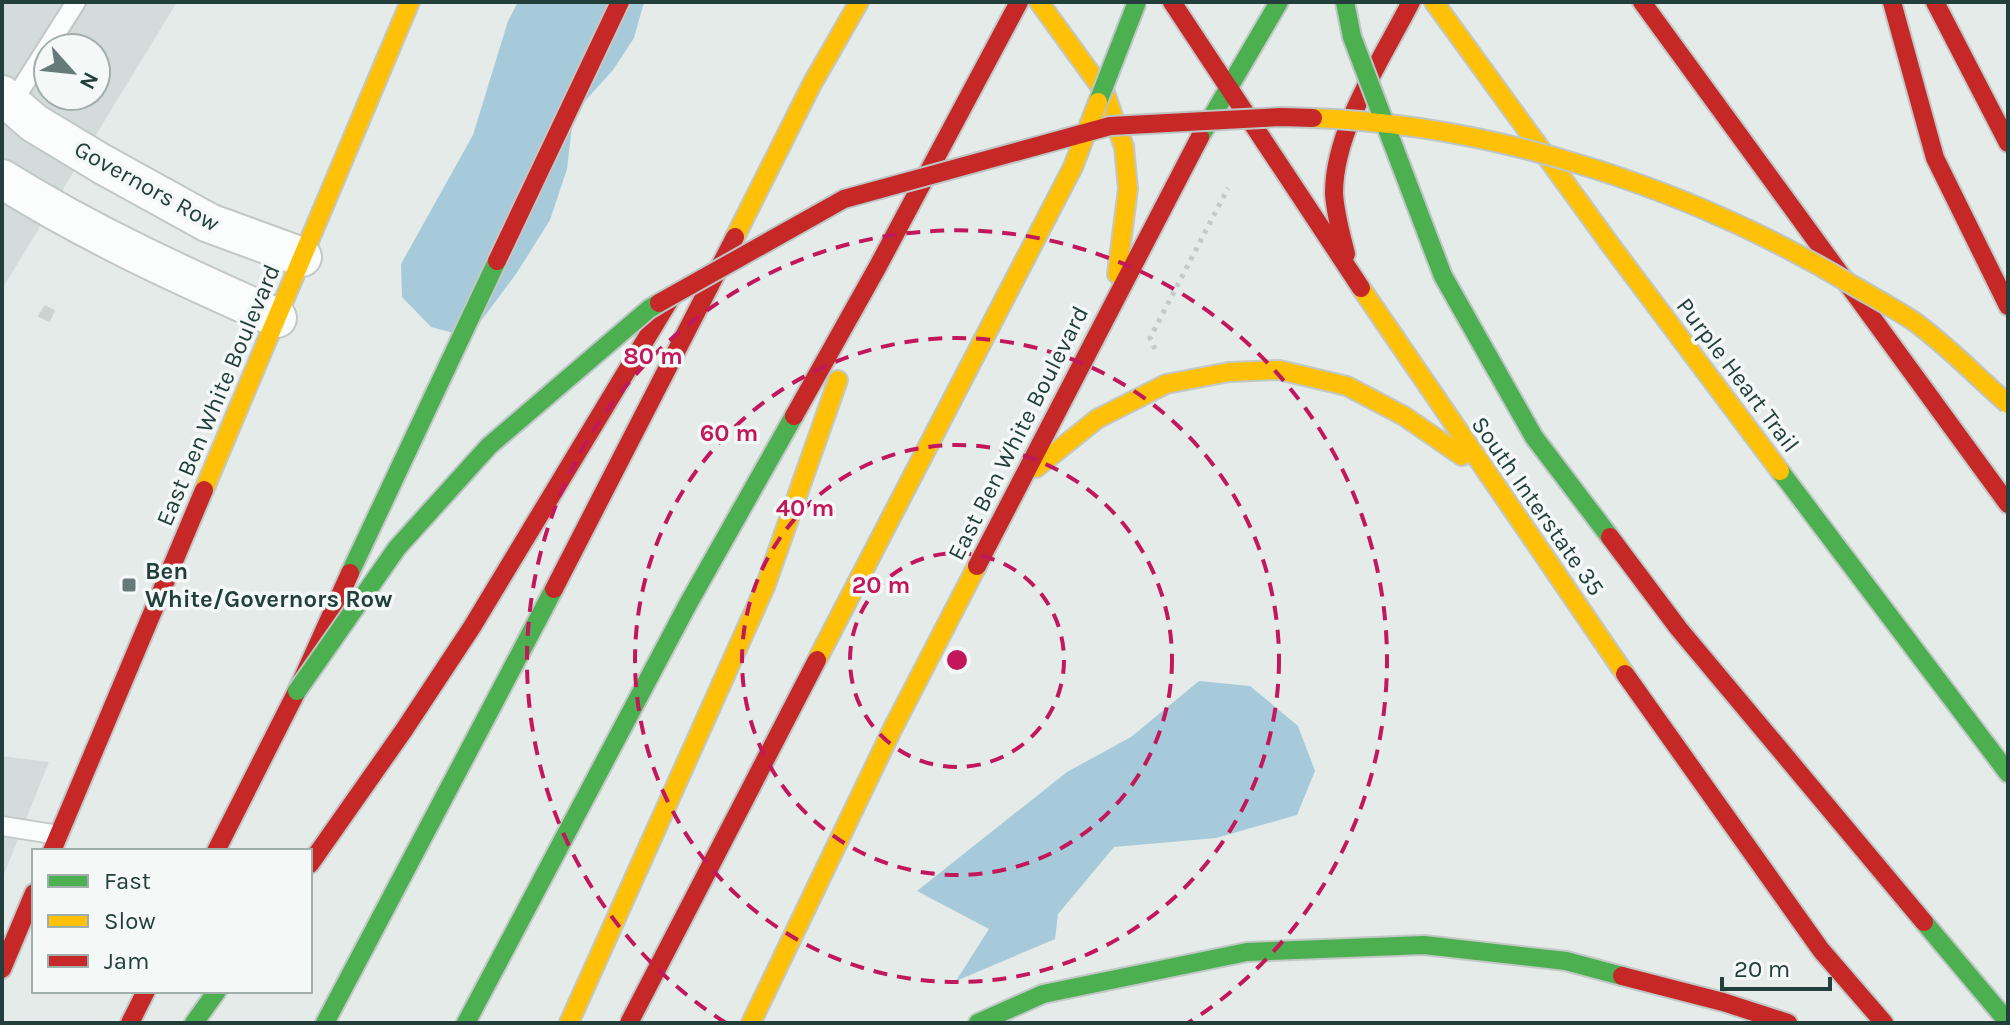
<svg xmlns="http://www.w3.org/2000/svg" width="2010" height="1025" font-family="Karla,sans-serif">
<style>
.built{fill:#d3dcda;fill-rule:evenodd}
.water{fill:#a6cad9}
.building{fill:#ccd2d0;stroke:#ced4d2;stroke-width:2}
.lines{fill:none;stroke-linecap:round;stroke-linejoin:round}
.lane-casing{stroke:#c2c8c6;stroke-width:22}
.street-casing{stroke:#c2c8c6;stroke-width:42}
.fast-casing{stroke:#c1c8c6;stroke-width:22}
.slow-casing{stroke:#c1c8c6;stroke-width:22}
.jam-casing{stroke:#c1c8c6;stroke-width:22}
.path{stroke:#c1cbc9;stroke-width:5;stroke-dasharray:4 6;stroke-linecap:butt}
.lane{stroke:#fbfcfc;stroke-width:18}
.street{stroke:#fbfcfc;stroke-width:38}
.fast{stroke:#4caf50;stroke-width:18}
.slow{stroke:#ffc107;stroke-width:18}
.jam{stroke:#c62828;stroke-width:18}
.fast-bridge-casing{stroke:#bdc6c5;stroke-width:22;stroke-linecap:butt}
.slow-bridge-casing{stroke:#bdc6c5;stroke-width:22;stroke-linecap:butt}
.jam-bridge-casing{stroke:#bdc6c5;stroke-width:22;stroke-linecap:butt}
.fast-bridge{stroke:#4caf50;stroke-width:18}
.slow-bridge{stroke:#ffc107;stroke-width:18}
.jam-bridge{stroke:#c62828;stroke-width:18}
.ring{fill:none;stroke:#c2185b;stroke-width:4;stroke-dasharray:14 10}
.poi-dot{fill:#667b79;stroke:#f4f9f7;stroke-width:3}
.labels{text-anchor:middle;stroke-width:7;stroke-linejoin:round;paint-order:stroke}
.street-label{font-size:24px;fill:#223f3c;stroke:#f4f9f7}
.poi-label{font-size:24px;font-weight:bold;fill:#223f3c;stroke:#f4f9f7;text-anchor:start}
.centre{fill:#c2185b;stroke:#f4f9f7;stroke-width:4}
.ring-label{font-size:24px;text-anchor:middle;font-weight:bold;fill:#c2185b;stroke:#f4f9f7;stroke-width:7;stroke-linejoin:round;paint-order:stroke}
</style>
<rect width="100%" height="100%" fill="#e5ebe9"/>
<g class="built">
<path d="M 2,2 L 177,2 L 2,289 ZM 48,48 L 96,48 L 96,96 L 48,96 Z"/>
<polygon points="2,756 49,762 2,879"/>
</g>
<g class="water">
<polygon points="518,2 644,2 634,38 613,70 585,101 572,126 567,169 550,220 516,274 469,337 431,327 402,297 401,264 473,135 508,21"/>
<polygon points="1199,681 1250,686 1298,726 1315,771 1297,815 1216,838 1114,847 1058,914 1055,939 956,981 989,929 917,891 1067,772 1131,737"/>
</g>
<polygon class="building" points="45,306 54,311 49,321 39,316"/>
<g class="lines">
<defs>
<g id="lane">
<polyline points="12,103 76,2"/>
<polyline points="2,826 59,835"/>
</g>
<g id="street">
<polyline points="2,95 34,123 102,164 209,223 302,257"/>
<path d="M 2,179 C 90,234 182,276 277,318"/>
</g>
<g id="fast">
<polyline points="1200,137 1279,2"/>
<polyline points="1780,471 2008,773"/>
<polyline points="350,573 497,261"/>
<polyline points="194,1023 217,991"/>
<polyline points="325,1023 554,589"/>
<polyline points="466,1023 688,604 794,416"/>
<polyline points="978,1023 1043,994 1247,952 1424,945 1566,961 1622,976"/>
</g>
<g id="slow">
<polyline points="1039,2 1105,93 1124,147 1128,189 1117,274"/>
<polyline points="1434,2 1612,247 1780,471"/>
<polyline points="735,237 812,84 859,2"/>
<polyline points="1361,288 1625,674"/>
<polyline points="1036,468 1097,419 1166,384 1229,372 1279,370 1347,386 1404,416 1462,456"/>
<polyline points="204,490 410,2"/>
<polyline points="569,1023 765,587 838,380"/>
<polyline points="751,1023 893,728 977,566"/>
</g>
<g id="jam">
<polyline points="1172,2 1361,288"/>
<polyline points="1642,2 2008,504"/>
<polyline points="1892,2 1935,158 2008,306"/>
<polyline points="1935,2 2008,143"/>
<path d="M 1346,254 C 1341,234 1335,213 1334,193 C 1334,129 1383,57 1411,2"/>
<polyline points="497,261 620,2"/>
<polyline points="794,416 877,268 1019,2"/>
<polyline points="977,566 1200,137"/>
<polyline points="554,589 735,237"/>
<polyline points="1625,674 1821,950 1884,1023"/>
<polyline points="52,851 204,490"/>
<polyline points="216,851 297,691 350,573"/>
<polyline points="310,864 404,730 472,627 672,296"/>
<polyline points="2,969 34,893"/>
<polyline points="1622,976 1723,1002 1788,1023"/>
<polyline points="130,1023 146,991"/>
</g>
</defs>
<use href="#lane" class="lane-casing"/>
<use href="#street" class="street-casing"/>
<use href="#fast" class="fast-casing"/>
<use href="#slow" class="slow-casing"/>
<use href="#jam" class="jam-casing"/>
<polyline class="path" points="1155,349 1150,338 1228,188"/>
<use href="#lane" class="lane"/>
<use href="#street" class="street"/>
<use href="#fast" class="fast"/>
<use href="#slow" class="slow"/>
<use href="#jam" class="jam"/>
<defs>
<g id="fast-bridge">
<polyline points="1345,2 1352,37 1443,276 1534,437 1610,537"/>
<polyline points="1098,102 1137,2"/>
<polyline points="297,691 397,548 489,446 649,309 659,303"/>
<polyline points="1924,922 2008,1022"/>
</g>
<g id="slow-bridge">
<path d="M 1313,118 C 1500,125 1694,190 1854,286 C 1873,297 1893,308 1912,320 C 1946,344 1977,377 2008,404"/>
<polyline points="817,660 1073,167 1098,102"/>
</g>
<g id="jam-bridge">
<polyline points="659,303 844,199 1110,126 1281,117 1313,118"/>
<polyline points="1610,537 1679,629 1924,922"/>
<polyline points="629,1023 817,660"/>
</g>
</defs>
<use href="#fast-bridge" class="fast-bridge-casing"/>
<use href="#slow-bridge" class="slow-bridge-casing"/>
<use href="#jam-bridge" class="jam-bridge-casing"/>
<use href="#fast-bridge" class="fast-bridge"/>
<use href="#slow-bridge" class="slow-bridge"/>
<use href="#jam-bridge" class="jam-bridge"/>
</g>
<g class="ring">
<circle cx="957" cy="660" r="107"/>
<circle cx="957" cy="660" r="215"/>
<circle cx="957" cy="660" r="322"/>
<path d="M726 1023A430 430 0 1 1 1188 1023"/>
</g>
<rect class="poi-dot" x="121" y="577" width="16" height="16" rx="4"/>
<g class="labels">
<g class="street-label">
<text transform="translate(147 186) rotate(29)" y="8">Governors Row</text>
<text transform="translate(1738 375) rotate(53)" y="8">Purple Heart Trail</text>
<text transform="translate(218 395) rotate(-67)" y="8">East Ben White Boulevard</text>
<text transform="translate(1018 433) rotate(-63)" y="8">East Ben White Boulevard</text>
<text transform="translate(1538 506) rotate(55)" y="8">South Interstate 35</text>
</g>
<g class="poi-label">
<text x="145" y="579">Ben<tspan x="145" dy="28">White/Governors Row</tspan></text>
</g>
</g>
<circle cx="957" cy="660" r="12" class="centre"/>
<g class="ring-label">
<text x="653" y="364">80 m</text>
<text x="729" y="441">60 m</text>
<text x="805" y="516">40 m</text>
<text x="881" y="593">20 m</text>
</g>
<rect width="2010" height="1025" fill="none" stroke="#223f3c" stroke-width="8"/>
<rect x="32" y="849" width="280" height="144" fill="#f4f9f7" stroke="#a0afac" stroke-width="2"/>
<rect x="48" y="875" width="40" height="12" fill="#4caf50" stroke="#a0afac" stroke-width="2"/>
<text x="104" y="889" font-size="24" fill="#223f3c">Fast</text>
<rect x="48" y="915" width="40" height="12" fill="#ffc107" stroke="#a0afac" stroke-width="2"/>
<text x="104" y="929" font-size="24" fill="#223f3c">Slow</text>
<rect x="48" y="955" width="40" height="12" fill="#c62828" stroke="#a0afac" stroke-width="2"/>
<text x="104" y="969" font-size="24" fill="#223f3c">Jam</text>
<g transform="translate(72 72) rotate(117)"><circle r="38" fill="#f4f9f7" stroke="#a0afac" stroke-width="2"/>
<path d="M0-6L14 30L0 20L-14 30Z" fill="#667b79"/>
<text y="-12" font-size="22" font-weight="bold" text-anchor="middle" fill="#223f3c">N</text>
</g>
<path d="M1722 977v12h108v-12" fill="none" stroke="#223f3c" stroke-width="4"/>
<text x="1734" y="977" font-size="24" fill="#223f3c" stroke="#f4f9f7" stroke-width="6" paint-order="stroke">20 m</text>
</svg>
